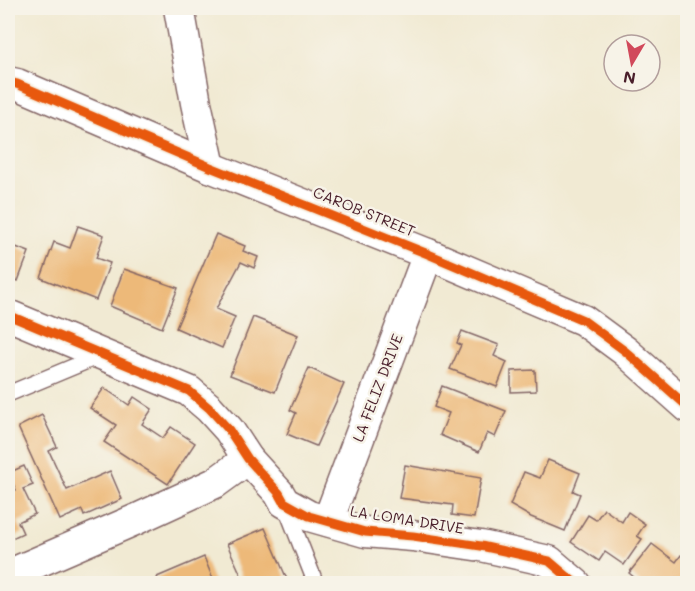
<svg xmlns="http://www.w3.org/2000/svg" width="695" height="591" font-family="Mali,sans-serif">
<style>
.building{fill:#edb979}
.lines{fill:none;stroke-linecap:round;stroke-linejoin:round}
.lane-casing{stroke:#846666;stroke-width:18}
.street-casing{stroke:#846666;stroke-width:33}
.lane{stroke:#fff;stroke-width:15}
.street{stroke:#fff;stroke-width:30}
.cycleway-casing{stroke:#f7f3e8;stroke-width:13}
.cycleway{stroke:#e8590c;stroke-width:9}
.labels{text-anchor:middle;stroke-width:5;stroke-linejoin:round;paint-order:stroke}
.street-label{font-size:15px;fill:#4a1f2b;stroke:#f7f3e8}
</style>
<rect width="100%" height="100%" fill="#f7f3e8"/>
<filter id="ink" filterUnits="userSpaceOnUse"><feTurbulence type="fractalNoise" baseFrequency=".0167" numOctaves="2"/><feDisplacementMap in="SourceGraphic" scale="12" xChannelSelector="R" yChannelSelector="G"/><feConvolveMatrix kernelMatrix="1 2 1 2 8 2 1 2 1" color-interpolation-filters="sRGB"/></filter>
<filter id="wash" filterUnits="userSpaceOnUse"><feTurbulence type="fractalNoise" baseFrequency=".008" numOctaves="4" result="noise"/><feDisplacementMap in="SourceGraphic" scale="24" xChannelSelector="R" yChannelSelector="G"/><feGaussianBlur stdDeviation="1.35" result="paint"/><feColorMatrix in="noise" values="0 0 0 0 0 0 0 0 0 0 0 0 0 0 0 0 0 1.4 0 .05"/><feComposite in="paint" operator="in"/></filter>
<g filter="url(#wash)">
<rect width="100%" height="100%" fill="#f1ead3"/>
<g id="blocks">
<g class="building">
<polygon points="78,226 104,235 96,258 110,263 96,300 41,278 54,242 70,248"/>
<polygon points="216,234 245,246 243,251 258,257 254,268 241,262 216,309 235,317 222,348 176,328"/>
<polygon points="8,244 29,252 18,281 8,277"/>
<polygon points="124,269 178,288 162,328 110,306"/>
<polygon points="253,317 298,335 275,392 230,375"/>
<polygon points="462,331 499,345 494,356 507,362 497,387 450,369 461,345 457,343"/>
<polygon points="309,368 344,384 316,446 287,434 296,413 290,410"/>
<polygon points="535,370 536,391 511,392 511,371"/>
<polygon points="442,386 506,411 495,437 487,433 479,452 440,435 449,413 434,407"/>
<polygon points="104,388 129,405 134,397 152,409 142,424 163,438 171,427 195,443 168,484 104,442 116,425 90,408"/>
<polygon points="42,415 57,447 49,451 67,490 110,471 122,499 84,516 82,510 60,520 18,427"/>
<polygon points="548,460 580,473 573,491 580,494 565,531 531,517 510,505 524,472 540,478"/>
<polygon points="405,465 481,478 474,518 452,515 453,505 399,498"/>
<polygon points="24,466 33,485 23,489 35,514 18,522 23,533 8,540 8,494 16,490 8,473"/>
<polygon points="604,509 622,522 628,512 645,524 637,536 642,539 624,565 605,552 599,561 571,542 588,515 596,520"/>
<polygon points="265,528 289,584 245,584 227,544"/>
<polygon points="652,544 676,562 681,555 688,560 688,584 642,584 629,573"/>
<polygon points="204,557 215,584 160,584 157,577"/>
</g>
</g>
</g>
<g filter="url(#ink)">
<use href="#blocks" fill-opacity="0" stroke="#846666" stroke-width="1.5"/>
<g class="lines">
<defs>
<g id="lane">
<polyline points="8,394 99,356"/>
<polyline points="285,505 316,584"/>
</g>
<g id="street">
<polyline points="179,8 196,103 210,167"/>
<polyline points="8,82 17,84 210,167 428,254 583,320 625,351 688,407"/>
<polyline points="8,315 189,391 209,408 229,430 248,459 279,493 284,502 309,516 365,532 413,536 481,546 549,561 576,584"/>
<polyline points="328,521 428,254"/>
<polyline points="8,575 137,519 215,483 248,459"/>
</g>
</defs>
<use href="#lane" class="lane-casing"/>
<use href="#street" class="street-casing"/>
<use href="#lane" class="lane"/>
<use href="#street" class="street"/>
<defs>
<g id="cycleway">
<polyline points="8,82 17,84 210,167 428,254 583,320 625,351 688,407"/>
<polyline points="8,315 189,391 209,408 229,430 248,459 279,493 284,502 309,516 365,532 413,536 481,546 549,561 576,584"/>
</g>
</defs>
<use href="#cycleway" class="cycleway-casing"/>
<use href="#cycleway" class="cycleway"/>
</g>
</g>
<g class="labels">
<g class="street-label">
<text transform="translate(364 212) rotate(22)" y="5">CAROB STREET</text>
<text transform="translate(378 388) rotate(-69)" y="5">LA FELIZ DRIVE</text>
<text transform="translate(407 520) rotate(9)" y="5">LA LOMA DRIVE</text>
</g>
</g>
<rect width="695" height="591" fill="none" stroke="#f7f3e8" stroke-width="30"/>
<g transform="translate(632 63) rotate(190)"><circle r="28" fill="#f7f3e8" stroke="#b29e9c" stroke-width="1.5"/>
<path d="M0-4.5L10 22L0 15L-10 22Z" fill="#d1495b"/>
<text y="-9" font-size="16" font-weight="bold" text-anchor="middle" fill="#4a1f2b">N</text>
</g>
</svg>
